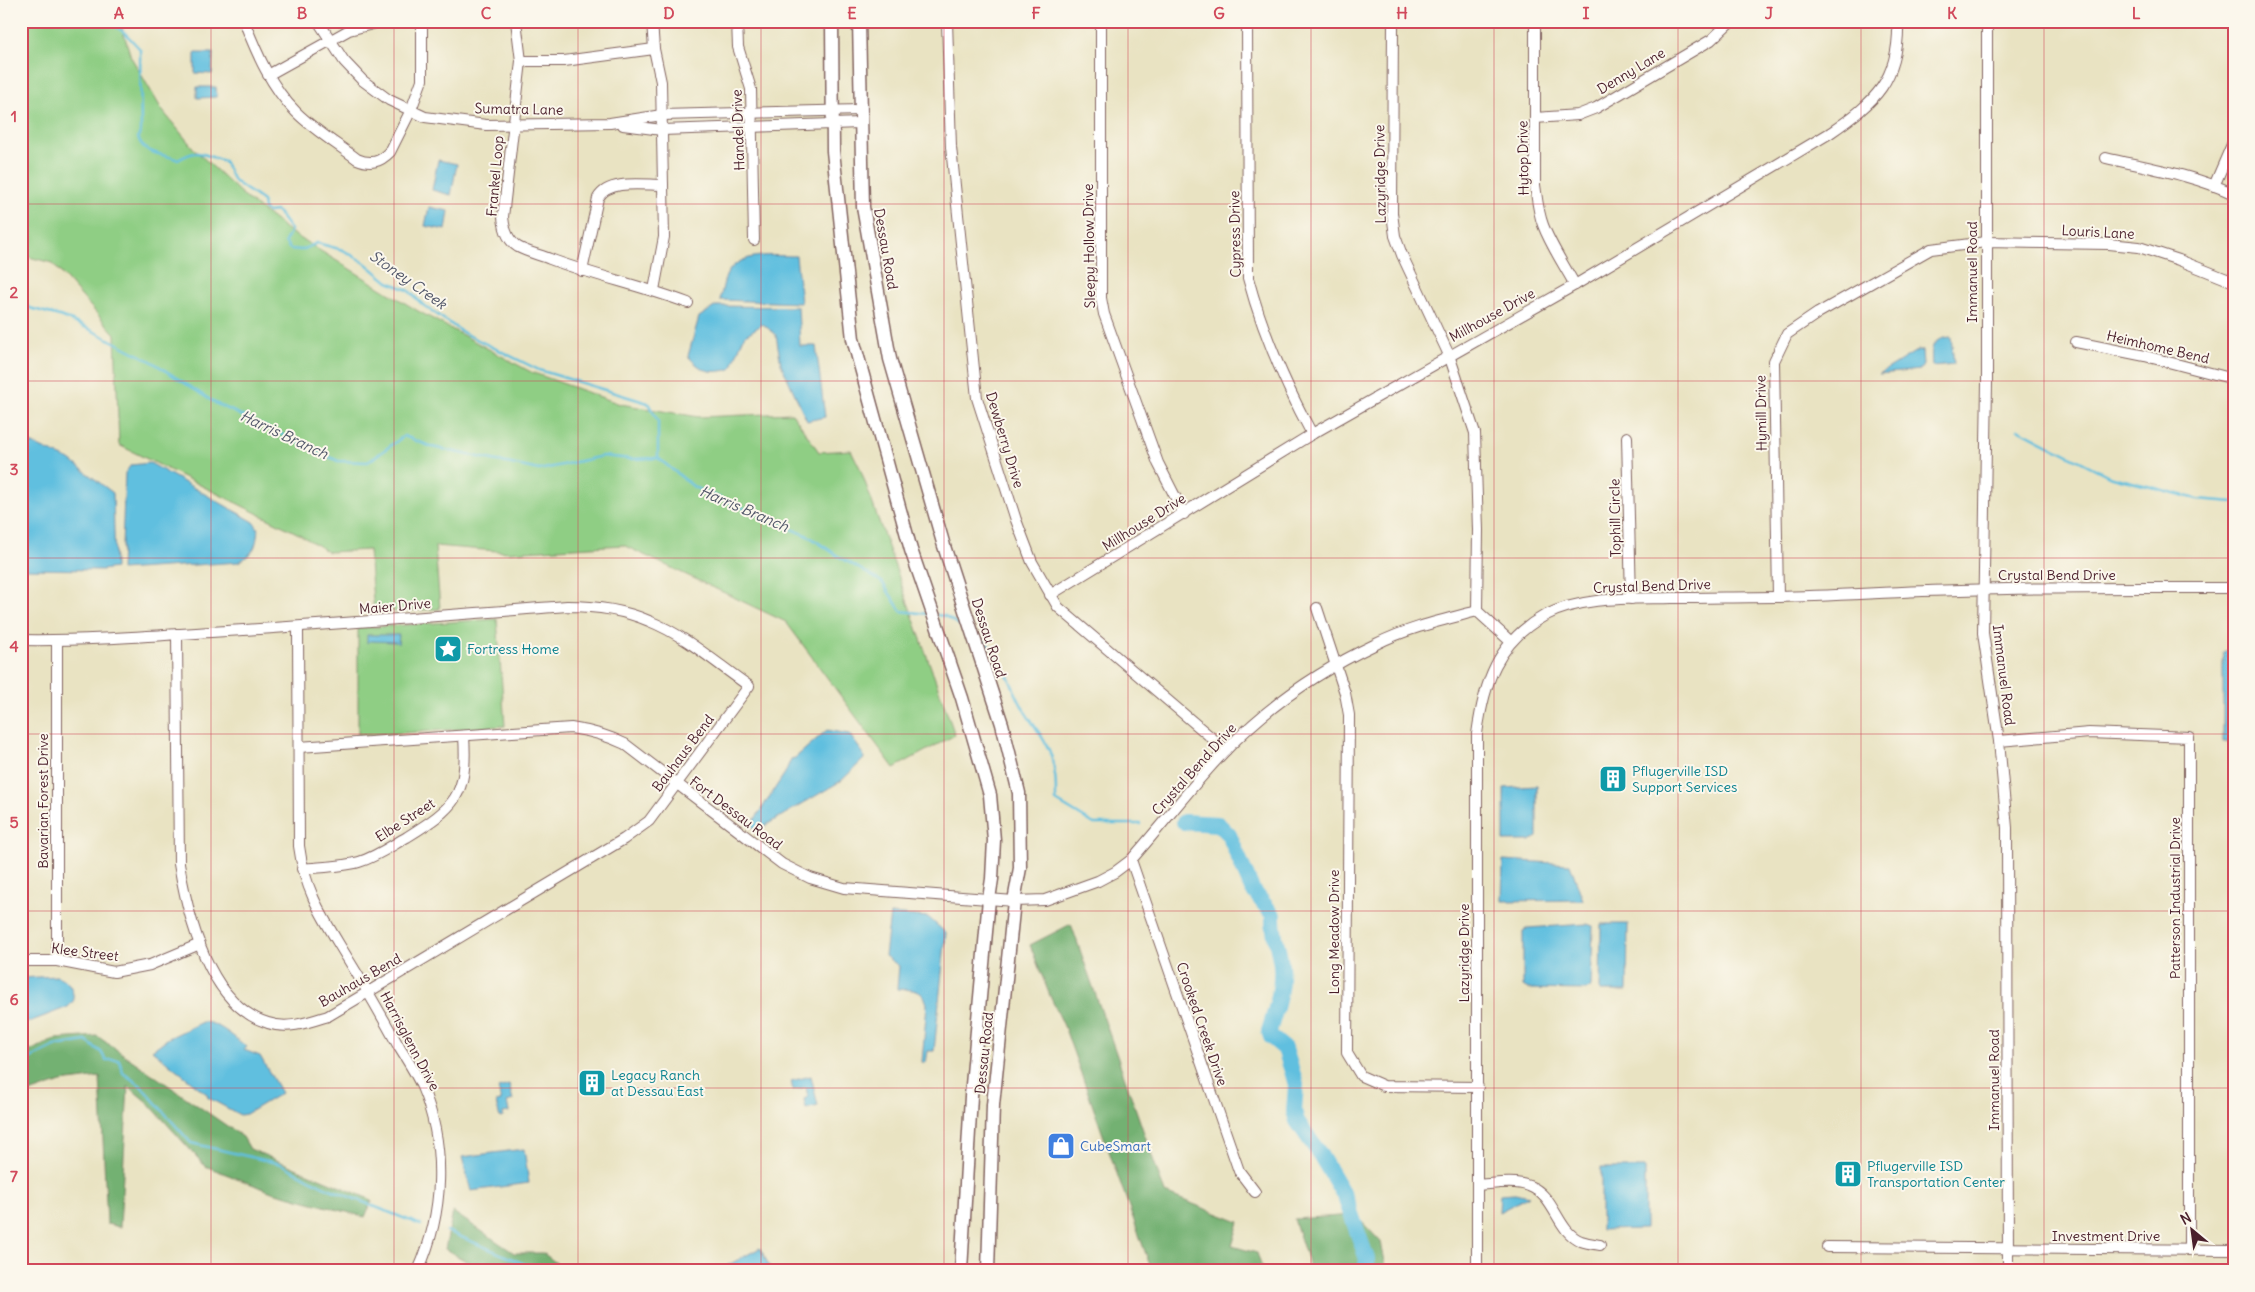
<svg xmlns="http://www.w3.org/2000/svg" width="2255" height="1292" font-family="Delius,sans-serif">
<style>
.green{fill:#8fce84;stroke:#6c7658}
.forest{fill:#73b172;stroke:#5e684e}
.water{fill:#61bfdf;stroke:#566f85}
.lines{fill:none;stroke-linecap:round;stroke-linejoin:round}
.stream{stroke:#61bfdf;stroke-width:2.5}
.river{stroke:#61bfdf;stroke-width:16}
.minor-casing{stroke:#826460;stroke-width:12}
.major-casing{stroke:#826460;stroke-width:15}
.minor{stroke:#fff;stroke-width:10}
.major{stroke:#fff;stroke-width:12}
.grid{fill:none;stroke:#d1495b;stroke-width:1;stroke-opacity:0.55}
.labels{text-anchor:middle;stroke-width:4;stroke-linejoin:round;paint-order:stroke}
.street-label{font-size:14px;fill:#4a1f2b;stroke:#fbf7ec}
.culture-label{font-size:14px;fill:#0d838f;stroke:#fbf7ec;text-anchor:start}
.shop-label{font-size:14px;fill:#366cbe;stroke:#fbf7ec;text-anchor:start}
.water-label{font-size:15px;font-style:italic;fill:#52576a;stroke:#fbf7ec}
.neatline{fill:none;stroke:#d1495b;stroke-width:2}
.grid-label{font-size:16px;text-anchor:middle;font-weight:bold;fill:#d1495b}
</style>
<rect width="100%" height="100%" fill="#fbf7ec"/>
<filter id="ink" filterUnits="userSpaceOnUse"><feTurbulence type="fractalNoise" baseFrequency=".02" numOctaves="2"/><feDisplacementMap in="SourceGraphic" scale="10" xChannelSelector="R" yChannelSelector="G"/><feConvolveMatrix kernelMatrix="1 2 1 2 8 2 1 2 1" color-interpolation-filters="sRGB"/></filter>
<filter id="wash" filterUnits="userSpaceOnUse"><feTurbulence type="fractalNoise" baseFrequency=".0096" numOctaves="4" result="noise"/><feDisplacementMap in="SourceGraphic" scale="20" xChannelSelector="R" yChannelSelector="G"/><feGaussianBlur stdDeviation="1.12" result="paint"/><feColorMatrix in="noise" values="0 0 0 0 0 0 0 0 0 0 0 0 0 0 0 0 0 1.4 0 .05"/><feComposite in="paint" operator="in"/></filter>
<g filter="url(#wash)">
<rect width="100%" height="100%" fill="#e9e3c2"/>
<g class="green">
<polygon points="21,21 120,21 131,57 162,110 194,149 246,198 290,232 418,311 531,372 620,404 699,417 792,413 819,452 851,450 860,468 955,735 894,768 786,622 623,545 509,552 435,546 440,609 374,613 369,550 328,552 299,534 119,445 115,334 52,263 21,255"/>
<polygon points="497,619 505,726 358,736 358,628"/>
</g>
<g class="forest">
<polygon points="1071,924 1165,1193 1239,1222 1232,1246 1257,1253 1263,1271 1152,1271 1064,1026 1050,996 1030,945"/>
<polygon points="97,1036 243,1137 250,1149 372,1200 365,1217 272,1192 205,1166 148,1103 128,1086 120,1227 107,1224 100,1077 61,1082 21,1096 21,1055 56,1039"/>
<polygon points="453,1212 514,1253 543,1253 567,1271 483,1271 445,1249"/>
<polygon points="1355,1215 1381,1242 1387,1271 1311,1271 1294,1219"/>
</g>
<g class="water">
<polygon points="195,53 213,53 212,74 195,73"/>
<polygon points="197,87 216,87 217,97 197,98"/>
<polygon points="438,160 457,164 451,195 432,190"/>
<polygon points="429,207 449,211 446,230 425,226"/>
<path d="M 796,256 L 801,303 L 720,300 C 722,292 723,281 727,274 C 740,251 774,256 796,256 Z"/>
<path d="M 716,306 L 798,307 L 800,346 L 816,346 L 825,417 L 807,421 L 781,364 L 776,335 L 763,324 L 744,336 L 731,369 C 711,374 702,372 688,356 L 699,317 Z"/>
<path d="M 1951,337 L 1954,364 L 1932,366 C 1931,348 1930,339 1951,337 Z"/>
<polygon points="1918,350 1922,351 1923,365 1920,370 1879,374"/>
<polygon points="21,439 70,460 113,493 115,568 102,570 21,569"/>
<path d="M 150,463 L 254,522 L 258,529 C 256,547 255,552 239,562 L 121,570 L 125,473 L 131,465 Z"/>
<polygon points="367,635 399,635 398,644 396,642 370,641 367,643"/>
<polygon points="2234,646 2234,742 2223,742 2223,652"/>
<polygon points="827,730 849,734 863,753 864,759 841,781 756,831 751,825 785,773 791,759 795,758"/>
<polygon points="1537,786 1537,837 1530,841 1504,841 1504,788"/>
<polygon points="1503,860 1570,864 1583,900 1502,901"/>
<path d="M 890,914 L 928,917 L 946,933 L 934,1051 L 928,1051 L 926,1063 L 922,1062 L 927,1004 C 923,988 911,990 897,989 L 899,966 L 885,956 Z"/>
<polygon points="1587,924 1593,926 1591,987 1586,990 1528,989 1523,986 1523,931 1528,928"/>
<polygon points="1601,924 1628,924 1627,991 1600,991"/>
<path d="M 57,976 C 70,982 72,986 74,1000 L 68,1007 L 21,1025 L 21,978 Z"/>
<path d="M 202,1022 C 219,1022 233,1037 247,1047 L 244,1050 L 260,1056 L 281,1093 L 246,1114 L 240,1115 L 207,1097 L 208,1095 L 152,1050 L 167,1039 Z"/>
<polygon points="811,1076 818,1106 806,1109 804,1099 808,1097 806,1087 793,1090 791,1081"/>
<polygon points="509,1085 513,1100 507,1102 509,1112 503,1113 503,1117 500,1118 496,1102 501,1101 498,1088"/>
<polygon points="524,1149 529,1183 471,1191 462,1157"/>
<polygon points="1601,1168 1645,1168 1645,1229 1601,1230"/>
<polygon points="1515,1193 1529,1196 1499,1212 1500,1194"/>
<polygon points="760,1248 772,1271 717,1271"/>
</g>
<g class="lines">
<g class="stream">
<path d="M 108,21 L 125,33 L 140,49 L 141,130 L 138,137 C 144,156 164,153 178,160 C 200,147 201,155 224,161 L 234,181 L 263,201 L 264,209 L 268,212 L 277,211 L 291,230 L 285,242 L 290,249 L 302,250 L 317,243 L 343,250 L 365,263 L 388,282 L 408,290 L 423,305 L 464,333 L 539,370 L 648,403 L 658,421 L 658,458"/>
<polyline points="21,301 30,308 63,317 89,329 151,361 215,403 338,461 368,462 404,436 432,447 539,470 603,456 631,459 658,458 694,487 810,537 838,556 882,582 901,611 929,614"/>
<polyline points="2018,429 2109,476 2197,499 2234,502"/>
<polyline points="937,615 945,616 966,629"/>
<path d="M 979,637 C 1002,652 1010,685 1023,708 C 1031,723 1046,739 1051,755 C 1056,771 1056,785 1056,801 L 1094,824 L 1140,824"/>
<polyline points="21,1063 55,1046 86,1041 101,1052 106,1060 119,1060 123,1073 140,1085 191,1143 281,1164 325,1187 421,1225"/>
<polyline points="447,1231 541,1271"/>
</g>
<path class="river" d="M 1184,822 L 1218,824 L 1229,835 L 1252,889 L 1273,915 C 1272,933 1279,948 1281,965 C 1283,988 1276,1009 1269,1031 L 1271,1037 L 1285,1049 L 1292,1071 L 1296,1085 L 1294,1111 L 1297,1121 L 1319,1153 L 1345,1197 L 1367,1259 L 1365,1271"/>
</g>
</g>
<g filter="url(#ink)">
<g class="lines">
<defs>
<g id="minor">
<path d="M 244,21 C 257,54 271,87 296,112 C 314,130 337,144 357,159 C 371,165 380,162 390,152 L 411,110 L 422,80 L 422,21"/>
<polyline points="318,21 344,61 362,80 389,100 425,117 486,125 610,123 662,115 860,110"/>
<path d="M 516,21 L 521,61 L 503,217 C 504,229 507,240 518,247 C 527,252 540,255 550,259 C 595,276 643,286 688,303"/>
<polyline points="652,21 654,49 661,82 664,237 654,290"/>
<polyline points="737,21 738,47 751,89 754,240"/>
<polyline points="947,21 951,147 977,398 1016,520 1032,562 1058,607 1226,750"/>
<polyline points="1101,21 1101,298 1104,314 1158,463 1184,514"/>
<path d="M 1247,21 L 1248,278 C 1263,334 1285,384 1312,434"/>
<polyline points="1393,21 1392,213 1395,236 1402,255 1449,355 1475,433 1478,530 1477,611"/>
<path d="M 1535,21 L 1535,185 C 1537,198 1538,212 1543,225 C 1551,246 1564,265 1575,285"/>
<polyline points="1987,21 1987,382 1983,633 1999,741 2007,828 2008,1271"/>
<polyline points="521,61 564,61 654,49"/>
<polyline points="268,75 349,30 384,21"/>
<polyline points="1535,118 1578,115 1596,108 1711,40 1731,21"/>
<polyline points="623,125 662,130 860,123"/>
<path d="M 2106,158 C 2149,168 2194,175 2234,194"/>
<polyline points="2214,186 2234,140"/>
<path d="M 582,271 L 598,198 C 609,179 643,185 663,185"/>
<polyline points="2076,342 2145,356 2234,379"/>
<polyline points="1627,437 1631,599"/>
<path d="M 1050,595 L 1312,434 L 1575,285 L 1830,133 C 1875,102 1900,80 1898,21"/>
<polyline points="1778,597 1774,361 1787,334 1818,313 1931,249 1986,242 2109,244 2139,247 2179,260 2234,282"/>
<polyline points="1317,608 1345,693 1349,715 1347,1053 1361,1076 1384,1086 1478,1087"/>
<path d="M 298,627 L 299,846 C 305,893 324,919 348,959 C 366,988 383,1018 399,1047 C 407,1060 416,1073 422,1087 C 447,1146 444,1213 418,1271"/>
<path d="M 21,640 C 85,641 148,636 211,632 C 329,625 448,615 567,606 C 594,606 624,610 649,621 C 685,635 717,664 749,686 L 649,821 L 624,839 L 328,1016 C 309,1022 288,1030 268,1023 C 209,1005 188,917 179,864 L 177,634"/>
<polyline points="57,641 57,961"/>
<polyline points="1999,741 2089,733 2189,737 2189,1250"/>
<path d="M 299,747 L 571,728 C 591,731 607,735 625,744 L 782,864 L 810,878 L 844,888 L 1014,901 L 1045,900 L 1098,881 L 1115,872 L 1131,860 C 1163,824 1192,785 1225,751 C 1268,706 1321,670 1376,644 C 1408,628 1443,620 1477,611 L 1510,641"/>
<polyline points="1131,860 1239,1171 1255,1192"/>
<path d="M 302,869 C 320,867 341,867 359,862 C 376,857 391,846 407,837 C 455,807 468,796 464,736"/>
<polyline points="21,961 57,961 114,972 150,965 200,944"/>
<path d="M 1478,1185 C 1494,1184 1514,1180 1529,1186 C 1556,1196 1556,1231 1581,1241 C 1587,1243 1594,1244 1600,1245"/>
<polyline points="1827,1247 2234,1250"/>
<path d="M 1477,1271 L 1477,734 C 1484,683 1497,642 1544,616 C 1582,596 1630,599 1672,598 C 1707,598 1742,597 1777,597 C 1838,596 1900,591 1961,590 C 2052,587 2143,588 2234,588"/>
</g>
<g id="major">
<polyline points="832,21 833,151 853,339 911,550 962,698 990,795 994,840 992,879 989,899 971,1096 961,1271"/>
<polyline points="859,21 863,207 890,359 944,546 1002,724 1019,793 1020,868 1014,901 993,1105 988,1271"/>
</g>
</defs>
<use href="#minor" class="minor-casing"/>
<use href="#major" class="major-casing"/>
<use href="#minor" class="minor"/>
<use href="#major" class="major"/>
</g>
</g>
<path class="grid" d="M 211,21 L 211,1271M 394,21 L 394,1271M 578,21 L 578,1271M 761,21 L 761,1271M 944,21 L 944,1271M 1128,21 L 1128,1271M 1311,21 L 1311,1271M 1494,21 L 1494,1271M 1678,21 L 1678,1271M 1861,21 L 1861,1271M 2044,21 L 2044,1271M 21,204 L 2234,204M 21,381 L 2234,381M 21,558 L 2234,558M 21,734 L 2234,734M 21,911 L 2234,911M 21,1088 L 2234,1088"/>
<defs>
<symbol id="sight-square" viewBox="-11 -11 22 22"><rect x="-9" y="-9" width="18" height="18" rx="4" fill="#0f9aa8" stroke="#fbf7ec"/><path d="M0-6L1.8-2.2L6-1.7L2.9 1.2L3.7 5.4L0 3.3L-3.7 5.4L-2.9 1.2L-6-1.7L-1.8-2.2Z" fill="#fff"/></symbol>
<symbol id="building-square" viewBox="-11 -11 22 22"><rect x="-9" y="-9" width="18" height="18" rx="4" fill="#0f9aa8" stroke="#fbf7ec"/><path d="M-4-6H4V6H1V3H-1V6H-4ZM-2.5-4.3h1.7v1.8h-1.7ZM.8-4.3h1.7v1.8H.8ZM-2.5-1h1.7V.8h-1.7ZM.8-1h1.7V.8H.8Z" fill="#fff"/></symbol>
<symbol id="shop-square" viewBox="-11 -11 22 22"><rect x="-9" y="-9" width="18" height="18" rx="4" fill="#3f7fe0" stroke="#fbf7ec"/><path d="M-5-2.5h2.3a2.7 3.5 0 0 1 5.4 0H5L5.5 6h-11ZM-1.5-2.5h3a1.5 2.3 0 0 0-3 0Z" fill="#fff"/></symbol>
</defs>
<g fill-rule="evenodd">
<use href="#sight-square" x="432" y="633" width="32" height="32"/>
<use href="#building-square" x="1597" y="763" width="32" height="32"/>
<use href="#building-square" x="576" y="1067" width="32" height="32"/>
<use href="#shop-square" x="1045" y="1130" width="32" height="32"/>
<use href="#building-square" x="1832" y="1158" width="32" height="32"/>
</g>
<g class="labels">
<g class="street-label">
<text transform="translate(1631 71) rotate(-31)" y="5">Denny Lane</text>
<text transform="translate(519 109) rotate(1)" y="5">Sumatra Lane</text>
<text transform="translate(738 130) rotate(-92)" y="5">Handel Drive</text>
<text transform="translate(1523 158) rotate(-91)" y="5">Hytop Drive</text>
<text transform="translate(1380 174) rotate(-91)" y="5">Lazyridge Drive</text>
<text transform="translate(495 176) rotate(-85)" y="5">Frankel Loop</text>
<text transform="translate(2098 232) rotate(3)" y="5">Louris Lane</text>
<text transform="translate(1235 234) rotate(-91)" y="5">Cypress Drive</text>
<text transform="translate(1089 246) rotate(-91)" y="5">Sleepy Hollow Drive</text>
<text transform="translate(886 249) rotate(80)" y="5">Dessau Road</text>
<text transform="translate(1972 272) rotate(-90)" y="5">Immanuel Road</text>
<text transform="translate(1492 315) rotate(-29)" y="5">Millhouse Drive</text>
<text transform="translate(2158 347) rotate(13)" y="5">Heimhome Bend</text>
<text transform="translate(1761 413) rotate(-91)" y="5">Hymill Drive</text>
<text transform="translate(1005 440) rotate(73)" y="5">Dewberry Drive</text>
<text transform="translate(1615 518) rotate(-91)" y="5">Tophill Circle</text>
<text transform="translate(1144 522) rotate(-32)" y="5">Millhouse Drive</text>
<text x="2057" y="580">Crystal Bend Drive</text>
<text transform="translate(1652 586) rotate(-2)" y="5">Crystal Bend Drive</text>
<text transform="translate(395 606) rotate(-5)" y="5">Maier Drive</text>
<text transform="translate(989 638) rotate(72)" y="5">Dessau Road</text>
<text transform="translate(2004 675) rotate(83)" y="5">Immanuel Road</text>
<text transform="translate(683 753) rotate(-53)" y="5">Bauhaus Bend</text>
<text transform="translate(1194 769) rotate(-48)" y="5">Crystal Bend Drive</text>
<text transform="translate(43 801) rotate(-90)" y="5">Bavarian Forest Drive</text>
<text transform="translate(736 813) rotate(37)" y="5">Fort Dessau Road</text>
<text transform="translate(405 820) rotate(-33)" y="5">Elbe Street</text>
<text transform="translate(2175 898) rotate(-90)" y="5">Patterson Industrial Drive</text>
<text transform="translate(1334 932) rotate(-90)" y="5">Long Meadow Drive</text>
<text transform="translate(85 952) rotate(7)" y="5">Klee Street</text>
<text transform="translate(1464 953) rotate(-90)" y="5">Lazyridge Drive</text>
<text transform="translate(360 980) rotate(-30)" y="5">Bauhaus Bend</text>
<text transform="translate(1202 1024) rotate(71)" y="5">Crooked Creek Drive</text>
<text transform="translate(410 1041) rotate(62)" y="5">Harrisglenn Drive</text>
<text transform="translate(984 1053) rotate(-84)" y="5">Dessau Road</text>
<text transform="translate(1994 1080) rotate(-90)" y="5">Immanuel Road</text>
<text x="2106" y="1241">Investment Drive</text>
</g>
<g class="culture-label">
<text x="467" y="654">Fortress Home</text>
<text x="1632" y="776">Pflugerville ISD<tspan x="1632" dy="16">Support Services</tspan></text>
<text x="611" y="1080">Legacy Ranch<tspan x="611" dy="16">at Dessau East</tspan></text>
<text x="1867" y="1171">Pflugerville ISD<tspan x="1867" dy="16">Transportation Center</tspan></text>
</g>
<g class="shop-label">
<text x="1080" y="1151">CubeSmart</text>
</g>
<g class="water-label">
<text transform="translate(408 280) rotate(35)" y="5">Stoney Creek</text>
<text transform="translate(284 435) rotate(25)" y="5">Harris Branch</text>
<text transform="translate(744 509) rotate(23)" y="5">Harris Branch</text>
</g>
</g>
<rect width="2255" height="1292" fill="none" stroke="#fbf7ec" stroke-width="55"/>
<g transform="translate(2192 1230) rotate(331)" stroke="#fbf7ec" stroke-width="4" paint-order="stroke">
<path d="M0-4L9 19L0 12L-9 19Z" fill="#4a1f2b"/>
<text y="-8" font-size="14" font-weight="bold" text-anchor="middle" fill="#4a1f2b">N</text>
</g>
<rect x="28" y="28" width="2200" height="1236" class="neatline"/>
<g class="grid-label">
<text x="119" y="19">A</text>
<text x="302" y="19">B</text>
<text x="486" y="19">C</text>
<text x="669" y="19">D</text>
<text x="852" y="19">E</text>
<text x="1036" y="19">F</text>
<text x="1219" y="19">G</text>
<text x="1402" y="19">H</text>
<text x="1586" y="19">I</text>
<text x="1769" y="19">J</text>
<text x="1952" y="19">K</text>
<text x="2136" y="19">L</text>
<text x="14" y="122">1</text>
<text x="14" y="298">2</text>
<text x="14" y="475">3</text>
<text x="14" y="652">4</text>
<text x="14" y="828">5</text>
<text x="14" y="1005">6</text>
<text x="14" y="1182">7</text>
</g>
</svg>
